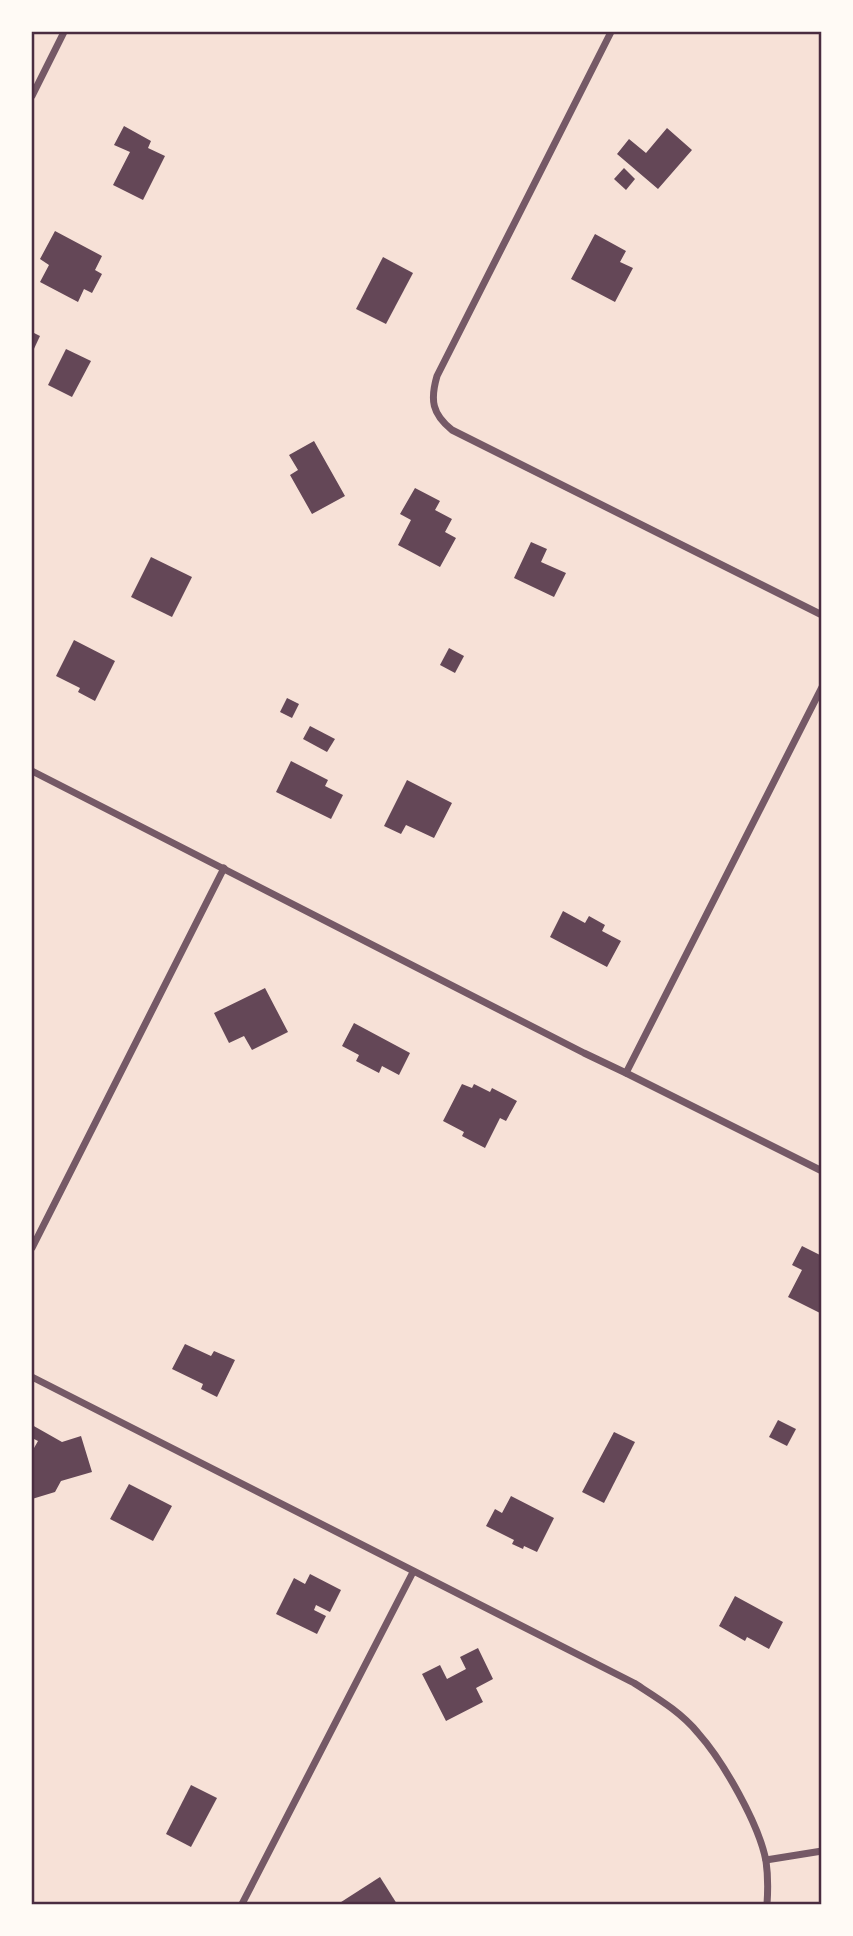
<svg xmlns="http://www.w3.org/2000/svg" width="853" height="1936" font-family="'Crimson Pro',serif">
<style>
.building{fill:#644757}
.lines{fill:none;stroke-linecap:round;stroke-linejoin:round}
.minor{stroke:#755966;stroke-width:7}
.neatline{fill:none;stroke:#4a2c40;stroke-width:2.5}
</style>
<rect width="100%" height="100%" fill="#f7e1d7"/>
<g class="building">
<polygon points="124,126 151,141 148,148 165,156 143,200 113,185 130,152 114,145"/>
<polygon points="667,128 692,150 658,189 617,154 629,139 646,153"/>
<polygon points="624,168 635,179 626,190 614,179"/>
<polygon points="55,231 102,256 95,270 102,274 92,293 84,289 78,302 40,282 49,265 40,259"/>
<polygon points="595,234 626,251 620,262 633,268 615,302 571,279"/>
<polygon points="383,257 413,273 386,324 356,309"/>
<polygon points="32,332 40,336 32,353"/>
<polygon points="66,349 91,361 72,397 48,385"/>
<polygon points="314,441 345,496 312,514 290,475 298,470 289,455"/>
<polygon points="415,488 440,501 435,510 452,519 445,532 456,538 440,567 398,545 411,520 400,514"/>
<polygon points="531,542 547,549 541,562 566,573 554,597 514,578"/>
<polygon points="151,557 192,577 172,617 131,597"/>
<polygon points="74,640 115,661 95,701 78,692 80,688 56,676"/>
<polygon points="449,648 464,656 455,673 440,665"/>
<polygon points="287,698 299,704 292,718 280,712"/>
<polygon points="310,726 335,739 327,752 303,739"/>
<polygon points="291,761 328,780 325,786 343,795 331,819 276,792"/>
<polygon points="407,780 452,803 434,838 406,825 401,834 384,826"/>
<polygon points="563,911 585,923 589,916 605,925 602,931 621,941 607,967 550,937"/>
<polygon points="265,988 288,1032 252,1050 244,1036 229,1043 214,1013"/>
<polygon points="354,1023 410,1053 399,1075 382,1066 379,1073 356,1061 359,1055 342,1046"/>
<polygon points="462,1084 472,1088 474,1084 490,1092 492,1088 517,1101 506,1121 500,1118 485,1148 462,1136 464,1132 443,1121"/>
<polygon points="802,1246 822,1256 822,1314 788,1297 802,1270 792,1265"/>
<polygon points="185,1344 211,1356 214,1351 235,1360 217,1397 201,1389 203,1384 172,1369"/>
<polygon points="778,1420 796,1429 787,1446 769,1437"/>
<polygon points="32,1425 62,1442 81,1436 92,1472 61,1481 55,1492 32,1499 32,1449 34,1448 38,1441 32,1438"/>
<polygon points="614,1432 635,1442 604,1503 582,1492"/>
<polygon points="129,1484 172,1506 153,1541 110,1519"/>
<polygon points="511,1496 554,1518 537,1552 524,1546 523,1549 512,1544 514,1540 486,1526 495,1509 502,1513"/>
<polygon points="310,1574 341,1590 330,1612 316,1605 314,1610 326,1616 317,1634 276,1614 294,1578 305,1584"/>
<polygon points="735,1596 783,1622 769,1649 747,1637 745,1641 719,1626"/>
<polygon points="478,1648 493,1679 476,1688 483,1702 446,1721 422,1674 440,1665 447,1679 466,1669 460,1657"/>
<polygon points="191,1785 217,1798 191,1847 166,1834"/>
<polygon points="380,1877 397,1904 338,1904"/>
</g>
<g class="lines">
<g class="minor">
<path d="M 611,32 L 437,376 C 430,400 432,414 452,430 L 822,615"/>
<polyline points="32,96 64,32"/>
<polyline points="32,771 584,1053 626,1073 822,1171"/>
<polyline points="626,1073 822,687"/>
<polyline points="32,1248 224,868"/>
<path d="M 32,1377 L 634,1683 C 657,1698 681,1712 698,1733 C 723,1761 759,1824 766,1861 C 768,1875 768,1890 767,1904"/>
<polyline points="766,1860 822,1851"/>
<polyline points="242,1904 413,1572"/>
</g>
</g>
<rect width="853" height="1936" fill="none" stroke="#fffaf5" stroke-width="66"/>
<rect x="33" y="33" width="787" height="1870" class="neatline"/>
</svg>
